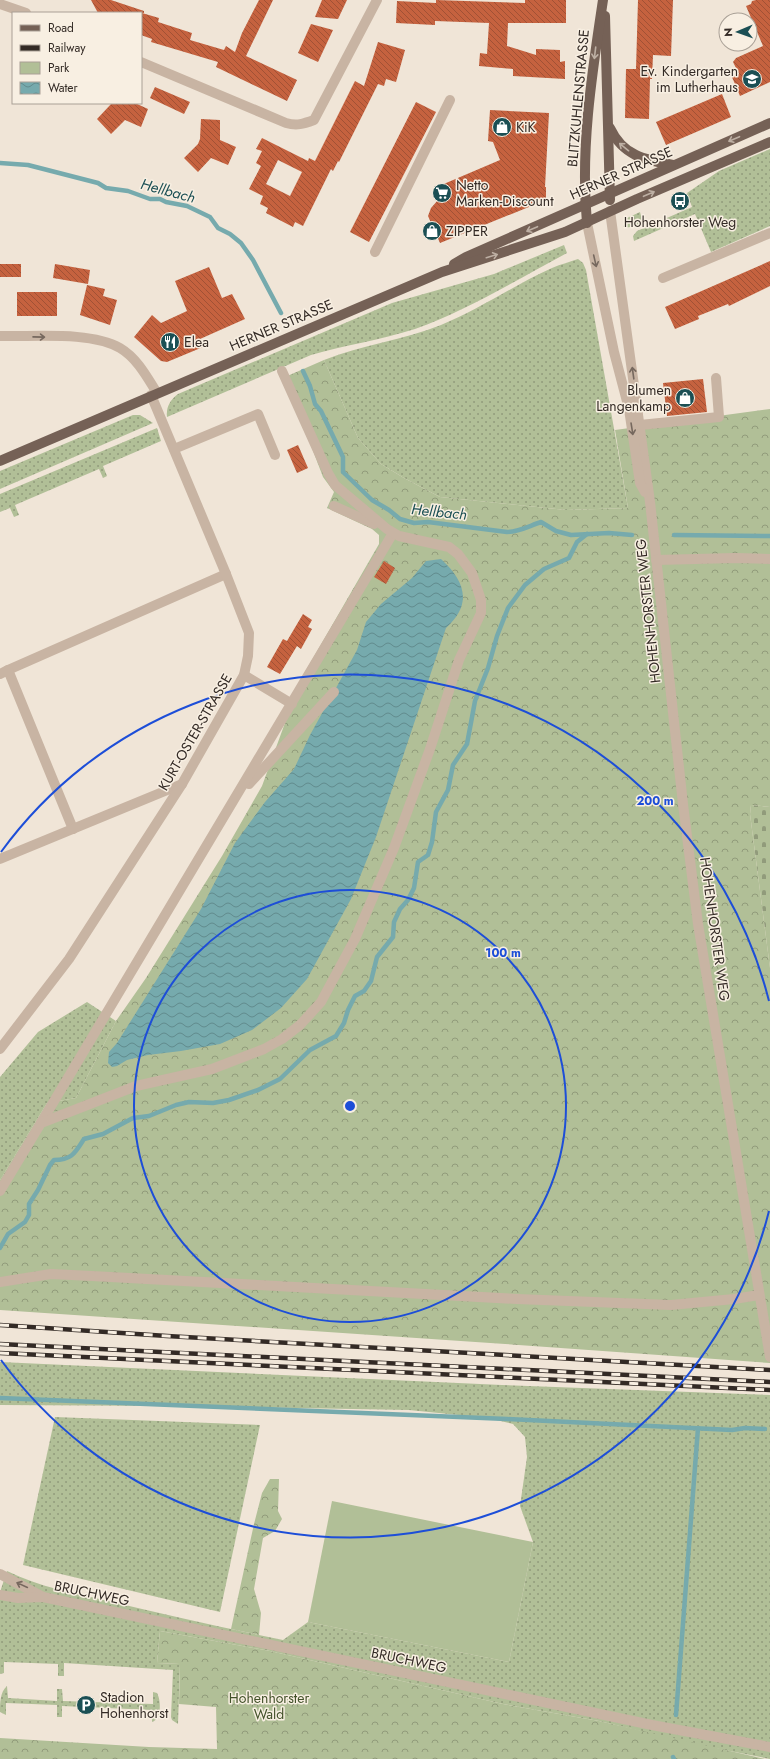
<svg xmlns="http://www.w3.org/2000/svg" width="770" height="1759" font-family="Jost,sans-serif">
<style>
.green{fill:url(#green-dots)}
.forest{fill:url(#forest-crowns)}
.cemetery{fill:url(#cemetery-stones)}
.pitch{fill:#b1bf97}
.water{fill:url(#water-waves)}
.lines{fill:none;stroke-linecap:round;stroke-linejoin:round}
.stream{stroke:#76aaad;stroke-width:4.5}
.building{fill:url(#building-back-hatch);fill-rule:evenodd}
.minor{stroke:#c8b4a3;stroke-width:10}
.major{stroke:#756156;stroke-width:10}
.rail-casing{stroke:#332a25;stroke-width:4.5}
.rail{stroke:#f8efe2;stroke-width:3;stroke-dasharray:9;stroke-linecap:butt}
.oneway{stroke:#bdafa3}
.oneway2{stroke:#76685e}
.ring{fill:none;stroke:#1d4ed8;stroke-width:2}
.labels{text-anchor:middle;stroke-width:3;stroke-linejoin:round;paint-order:stroke}
.poi-label{font-size:14px;fill:#332a25;stroke:#f8efe2;text-anchor:start}
.street-label{font-size:14px;fill:#332a25;stroke:#f8efe2}
.park-label{font-size:14px;fill:#425129;stroke:#f8efe2}
.water-label{font-size:15px;font-style:italic;fill:#1b4f54;stroke:#f8efe2}
.centre{fill:#1d4ed8;stroke:#f8efe2;stroke-width:2}
.ring-label{font-size:12px;text-anchor:middle;font-weight:bold;fill:#1d4ed8;stroke:#f8efe2;stroke-width:3;stroke-linejoin:round;paint-order:stroke}
</style>
<defs>
<pattern id="green-dots" width="8" height="8" patternUnits="userSpaceOnUse"><rect width="8" height="8" fill="#b1bf97"/><path d="M2 2h.1M6 6h.1" fill="none" stroke="#919b7b" stroke-width="1.8" stroke-linecap="round"/></pattern>
<pattern id="forest-crowns" width="20" height="18" patternUnits="userSpaceOnUse"><rect width="20" height="18" fill="#b1bf97"/><path d="M2 6a3 3 0 1 1 6 0M12 15a3 3 0 1 1 6 0" fill="none" stroke="#919b7b"/></pattern>
<pattern id="cemetery-stones" width="16" height="16" patternUnits="userSpaceOnUse"><rect width="16" height="16" fill="#b1bf97"/><path d="M2 7V4a2 2 0 0 1 4 0v3zM10 15v-3a2 2 0 0 1 4 0v3z" fill="#919b7b"/></pattern>
<pattern id="water-waves" width="16" height="10" patternUnits="userSpaceOnUse"><rect width="16" height="10" fill="#76aaad"/><path d="M0 5q4-4 8 0t8 0" fill="none" stroke="#618b8d"/></pattern>
<pattern id="building-back-hatch" width="6" height="6" patternUnits="userSpaceOnUse"><rect width="6" height="6" fill="#c5623f"/><path d="M-1 5l2 2M0 0l6 6M5-1l2 2" fill="none" stroke="#a15135"/></pattern>
</defs>
<rect width="100%" height="100%" fill="#f0e5d7"/>
<g class="green">
<polygon points="770,149 770,226 711,252 695,214 634,241 633,236 637,231 692,207 687,193 719,171"/>
<path d="M 640,212 L 642,220 C 639,226 630,228 623,227 L 627,218 Z"/>
<path d="M 564,245 L 567,253 C 518,279 468,310 415,329 C 381,340 345,345 311,355 L 167,417 C 166,407 170,400 178,394 L 392,303 L 494,274 Z"/>
<path d="M 578,259 L 583,263 L 586,270 L 628,508 L 566,510 L 440,497 L 404,478 L 381,464 L 358,438 L 324,360 C 362,345 403,340 441,325 C 480,309 514,285 552,268 C 561,264 570,262 578,259 Z"/>
<polygon points="133,415 140,415 153,423 0,489 0,471"/>
<polygon points="157,428 161,441 103,466 107,476 103,478 99,469 15,505 19,515 14,517 10,508 0,512 0,494"/>
<polygon points="87,1002 116,1021 76,1098 47,1103 0,1180 0,1077 38,1032"/>
<path d="M 0,1362 L 502,1385 L 770,1395 L 770,1759 L 694,1744 L 599,1721 L 503,1704 L 270,1651 L 160,1631 L 157,1663 L 180,1664 L 178,1724 L 172,1720 L 171,1717 L 173,1670 L 64,1663 L 64,1676 L 58,1676 L 58,1664 L 4,1662 L 4,1673 L 0,1674 L 0,1592 L 7,1571 C 39,1587 74,1593 108,1601 C 167,1615 225,1628 283,1640 L 308,1622 L 509,1662 L 533,1542 L 520,1506 L 527,1457 L 525,1437 L 513,1424 L 488,1418 L 409,1410 L 178,1406 L 0,1405 Z"/>
<polygon points="55,1417 260,1425 220,1612 23,1565"/>
<path d="M 7,1686 L 8,1698 L 57,1701 L 57,1689 L 62,1689 L 63,1701 L 153,1704 L 153,1692 L 157,1693 C 161,1700 162,1719 152,1722 L 152,1710 L 62,1706 L 62,1717 L 57,1717 L 57,1705 L 6,1703 L 6,1715 L 0,1712 C 0,1703 0,1692 7,1686 Z"/>
</g>
<g class="forest">
<polygon points="324,360 358,438 381,464 404,478 440,497 566,510 628,508 615,430 770,409 770,807 751,805 750,814 770,968 770,1363 505,1344 0,1310 0,1180 47,1103 76,1098 116,1021 146,978 222,856 262,786 301,679 379,544 379,535 372,529 327,508 334,492 323,477 285,377"/>
<polygon points="270,1479 279,1479 278,1511 282,1519 275,1531 263,1538 254,1589 261,1613 259,1635 231,1629 254,1524 262,1493"/>
<polygon points="160,1631 270,1651 503,1704 599,1721 765,1759 0,1759 0,1738 149,1747 217,1749 216,1707 179,1704 180,1664 157,1663"/>
</g>
<polygon class="cemetery" points="751,805 770,807 770,968 750,814"/>
<polygon class="pitch" points="332,1501 533,1542 509,1662 308,1622"/>
<path class="water" d="M 441,559 C 465,581 473,604 446,628 L 376,837 L 351,899 L 307,979 L 281,1008 L 252,1030 L 220,1044 L 181,1051 L 148,1055 L 127,1060 L 117,1066 L 112,1067 L 108,1063 L 109,1052 L 117,1043 L 201,909 L 235,843 L 265,802 L 294,769 L 310,735 L 357,650 L 366,622 L 381,604 L 412,578 L 426,561 Z"/>
<g class="lines">
<g class="stream">
<polyline points="0,163 28,165 98,183 106,188 128,191 150,199 160,199 166,202 187,206 210,217 218,228 230,234 241,243 253,260 281,313"/>
<path d="M 303,371 L 310,386 L 315,404 L 321,411 L 343,457 L 343,472 L 372,500 L 389,510 L 400,519 L 414,523 L 428,522 L 507,532 C 519,532 529,526 541,522 L 556,531 L 571,535 L 609,533 L 632,535"/>
<polyline points="674,535 770,536"/>
<path d="M 0,1248 L 8,1234 L 25,1222 L 29,1215 L 29,1204 L 38,1190 L 50,1165 L 54,1160 C 72,1160 75,1153 84,1139 L 103,1134 L 133,1118 L 149,1116 L 176,1105 L 189,1102 L 213,1103 L 229,1100 L 258,1090 L 280,1079 L 310,1050 L 336,1036 L 344,1023 L 348,1010 L 355,996 L 364,991 L 371,981 L 377,957 L 393,937 L 394,922 L 400,909 L 408,900 L 414,888 L 418,862 L 428,855 L 432,842 L 436,812 L 448,790 L 453,765 L 467,744 L 475,701 L 488,668 L 497,636 L 508,608 L 525,585 L 544,569 L 569,558 L 577,542 L 587,534"/>
<polyline points="0,1398 507,1419 732,1430 745,1428 765,1429"/>
<polyline points="676,1715 698,1428"/>
<polyline points="673,1757 674,1759"/>
</g>
</g>
<g class="building">
<polygon points="91,0 111,0 144,11 144,13 142,13 159,18 158,22 192,33 190,40 224,50 226,46 235,52 242,33 259,0 273,0 246,56 297,80 287,101 216,67 218,62 151,42 152,39 141,35 141,13 98,13"/>
<polygon points="322,0 347,0 338,19 315,17"/>
<polygon points="436,0 525,3 525,0 566,0 566,23 508,23 507,46 536,55 536,49 560,50 560,62 565,61 565,79 513,76 513,69 479,66 480,53 487,54 489,23 435,21 435,25 396,23 397,1 436,3"/>
<polygon points="638,0 673,0 671,56 653,55 652,79 650,79 649,119 625,118 626,69 636,69"/>
<polygon points="756,0 770,0 770,82 740,96 732,77 739,74 733,62 736,58 763,46 746,6 751,4 752,1"/>
<polygon points="311,24 333,30 318,62 298,53"/>
<path d="M 378,42 L 405,50 L 396,82 L 386,79 L 384,86 L 378,84 L 339,162 L 338,161 L 333,171 L 331,169 L 303,226 L 295,222 L 293,227 L 266,213 L 268,208 L 260,204 L 263,196 L 249,189 L 261,166 L 256,163 L 262,151 L 256,149 L 262,138 L 308,161 L 309,158 L 315,161 L 355,81 L 364,86 ZM 278,160 L 302,172 L 290,196 L 266,184 Z"/>
<polygon points="155,87 190,102 184,114 150,98"/>
<polygon points="722,94 731,117 666,145 656,122"/>
<polygon points="416,102 436,112 369,242 350,232"/>
<polygon points="112,103 135,103 148,109 141,127 125,120 111,134 97,119"/>
<polygon points="490,110 549,113 545,187 546,187 546,200 440,243 428,216 431,208 438,200 443,197 439,186 500,160 493,142 488,141"/>
<polygon points="201,119 220,120 220,140 236,147 228,165 211,158 198,172 184,158 198,144 200,139"/>
<polygon points="770,261 770,286 729,306 728,304 698,316 699,319 675,329 665,307"/>
<rect x="0" y="264" width="21" height="13"/>
<polygon points="55,264 90,270 88,284 53,278"/>
<polygon points="209,267 222,298 232,294 245,319 200,339 203,347 167,362 161,361 134,337 152,315 161,323 187,311 175,281"/>
<polygon points="87,285 105,289 103,296 117,300 110,325 80,315"/>
<rect x="17" y="292" width="40" height="24"/>
<polygon points="703,379 707,412 667,416 663,383"/>
<polygon points="298,445 308,468 297,473 287,450"/>
<polygon points="384,561 395,568 386,584 374,577"/>
<polygon points="303,614 312,620 308,627 312,629 301,649 297,646 280,674 267,667 283,639 287,641"/>
</g>
<g class="lines">
<g class="minor">
<polyline points="0,4 26,13"/>
<path d="M 141,62 L 286,123 C 297,126 303,124 314,120 L 377,0"/>
<polyline points="610,211 650,502 683,804 698,924 770,1357"/>
<polyline points="587,223 614,352 629,409 640,483 645,492"/>
<polyline points="375,252 450,100"/>
<polyline points="663,278 770,233"/>
<path d="M 0,336 C 35,337 90,331 120,348 C 137,358 147,377 157,393"/>
<polyline points="640,425 719,417 716,378"/>
<polyline points="174,449 258,414 275,455"/>
<polyline points="334,506 374,524"/>
<polyline points="656,560 735,558 770,559"/>
<polyline points="8,670 226,574"/>
<polyline points="0,674 8,670 73,829"/>
<polyline points="244,675 292,704"/>
<polyline points="249,784 334,692"/>
<polyline points="0,859 182,784"/>
<polyline points="0,1049 69,959 182,784 244,675 248,656 249,633 226,574 151,395"/>
<polyline points="41,1123 393,533"/>
<polyline points="0,1191 41,1123 136,1086 212,1069 264,1049 282,1039 300,1025 321,1002 355,939 394,848 430,749 459,660 481,613 481,600 472,573 458,554 449,547 399,536 387,529 335,485 328,473 282,371"/>
<polyline points="0,1282 51,1274 92,1276 517,1299 671,1305 734,1299 759,1295"/>
<polyline points="0,1574 43,1597"/>
<polyline points="0,1595 18,1598 43,1597 652,1725 770,1747"/>
</g>
<g class="major">
<polyline points="605,16 610,200"/>
<path d="M 610,128 C 623,156 645,160 673,165"/>
<path d="M 587,223 C 580,149 592,73 603,0"/>
<path d="M 454,264 L 466,257 C 568,213 668,167 770,123"/>
<polyline points="0,461 442,272 565,232 637,199 770,142"/>
</g>
<defs>
<g id="rail">
<polyline points="0,1325 167,1336 770,1370"/>
<polyline points="0,1344 770,1382"/>
<polyline points="0,1353 770,1390"/>
</g>
</defs>
<use href="#rail" class="rail-casing"/>
<use href="#rail" class="rail"/>
</g>
<defs><path id="oneway-shaft" d="M-6 0H5M1.5-3L5.5 0L1.5 3" fill="none" stroke-width="1.6" stroke-linecap="round" stroke-linejoin="round"/></defs>
<g class="oneway">
<use href="#oneway-shaft" transform="translate(595 53) rotate(97)"/>
<use href="#oneway-shaft" transform="translate(734 139) rotate(157)"/>
<use href="#oneway-shaft" transform="translate(624 147) rotate(-141)"/>
<use href="#oneway-shaft" transform="translate(649 194) rotate(-23)"/>
<use href="#oneway-shaft" transform="translate(532 229) rotate(157)"/>
<use href="#oneway-shaft" transform="translate(492 256) rotate(-17)"/>
</g>
<g class="oneway2">
<use href="#oneway-shaft" transform="translate(595 261) rotate(77)"/>
<use href="#oneway-shaft" transform="translate(39 337) rotate(1)"/>
<use href="#oneway-shaft" transform="translate(633 373) rotate(-98)"/>
<use href="#oneway-shaft" transform="translate(632 429) rotate(81)"/>
<use href="#oneway-shaft" transform="translate(22 1585) rotate(-155)"/>
</g>
<g class="ring">
<circle cx="350" cy="1106" r="216"/>
<path d="M769 1211A432 432 0 0 1 1 1360M1 852A432 432 0 0 1 769 1001"/>
</g>
<defs>
<symbol id="school-disc" viewBox="-11 -11 22 22"><circle r="9.5" fill="#1b4f54" stroke="#f8efe2"/><path d="M0-5L7-2L0 1L-7-2ZM-4 1L0 2.5L4 1V4Q0 6-4 4Z" fill="#fff"/></symbol>
<symbol id="shop-disc" viewBox="-11 -11 22 22"><circle r="9.5" fill="#1b4f54" stroke="#f8efe2"/><path d="M-5-2.5h2.3a2.7 3.5 0 0 1 5.4 0H5L5.5 6h-11ZM-1.5-2.5h3a1.5 2.3 0 0 0-3 0Z" fill="#fff"/></symbol>
<symbol id="supermarket-disc" viewBox="-11 -11 22 22"><circle r="9.5" fill="#1b4f54" stroke="#f8efe2"/><path d="M-6-5.5h2.5l.6 2H6L4.5 2H-2.5L-4.4-4H-6ZM-1.5 3.2a1.3 1.3 0 1 0 .1 0ZM3 3.2a1.3 1.3 0 1 0 .1 0Z" fill="#fff"/></symbol>
<symbol id="bus-disc" viewBox="-11 -11 22 22"><circle r="9.5" fill="#1b4f54" stroke="#f8efe2"/><path d="M-5-6H5V4H4V6H2V4H-2V6H-4V4H-5ZM-3.5-4V0h7V-4ZM-3.5 1.2v1.5H-2V1.2ZM2 1.2v1.5H3.5V1.2Z" fill="#fff"/></symbol>
<symbol id="restaurant-disc" viewBox="-11 -11 22 22"><circle r="9.5" fill="#1b4f54" stroke="#f8efe2"/><path d="M-5-6h1v4h1v-4h1v4h1v-4h1v5L-1.5 .5V6h-2V.5L-5-1ZM5-6V6H3V1.5H1.5Q1.5-4 5-6Z" fill="#fff"/></symbol>
<symbol id="parking-disc" viewBox="-11 -11 22 22"><circle r="9.5" fill="#1b4f54" stroke="#f8efe2"/><path d="M-3.5-5.5H1a3.5 3.5 0 0 1 0 7H-1V5.5H-3.5ZM-1-3.4V-.6H.8a1.4 1.4 0 0 0 0-2.8Z" fill="#fff"/></symbol>
</defs>
<g fill-rule="evenodd">
<use href="#school-disc" x="741" y="68" width="22" height="22"/>
<use href="#shop-disc" x="491" y="116" width="22" height="22"/>
<use href="#supermarket-disc" x="431" y="182" width="22" height="22"/>
<use href="#bus-disc" x="669" y="190" width="22" height="22"/>
<use href="#shop-disc" x="421" y="220" width="22" height="22"/>
<use href="#restaurant-disc" x="159" y="331" width="22" height="22"/>
<use href="#shop-disc" x="674" y="387" width="22" height="22"/>
<use href="#parking-disc" x="75" y="1694" width="22" height="22"/>
</g>
<g class="labels">
<g class="poi-label">
<text x="738" y="76" text-anchor="end">Ev. Kindergarten<tspan x="738" dy="16">im Lutherhaus</tspan></text>
<text x="516" y="132">KiK</text>
<text x="456" y="190">Netto<tspan x="456" dy="16">Marken-Discount</tspan></text>
<text x="680" y="227" text-anchor="middle">Hohenhorster Weg</text>
<text x="446" y="236">ZIPPER</text>
<text x="184" y="347">Elea</text>
<text x="671" y="395" text-anchor="end">Blumen<tspan x="671" dy="16">Langenkamp</tspan></text>
<text x="100" y="1702">Stadion<tspan x="100" dy="16">Hohenhorst</tspan></text>
</g>
<g class="street-label">
<text transform="translate(578 98) rotate(-85)" y="5">BLITZKUHLENSTRASSE</text>
<text transform="translate(621 173) rotate(-24)" y="5">HERNER STRASSE</text>
<text transform="translate(281 325) rotate(-23)" y="5">HERNER STRASSE</text>
<text transform="translate(648 611) rotate(-96)" y="5">HOHENHORSTER WEG</text>
<text transform="translate(195 732) rotate(-60)" y="5">KURT-OSTER-STRASSE</text>
<text transform="translate(715 929) rotate(82)" y="5">HOHENHORSTER WEG</text>
<text transform="translate(92 1593) rotate(12)" y="5">BRUCHWEG</text>
<text transform="translate(409 1660) rotate(12)" y="5">BRUCHWEG</text>
</g>
<g class="park-label">
<text x="269" y="1703">Hohenhorster<tspan x="269" dy="16">Wald</tspan></text>
</g>
<g class="water-label">
<text transform="translate(168 191) rotate(15)" y="5">Hellbach</text>
<text transform="translate(439 512) rotate(6)" y="5">Hellbach</text>
</g>
</g>
<circle cx="350" cy="1106" r="6" class="centre"/>
<g class="ring-label">
<text x="655" y="805">200 m</text>
<text x="503" y="957">100 m</text>
</g>
<rect x="12" y="12" width="130" height="92" fill="#f8efe2" stroke="#a9a096"/>
<rect x="20" y="25" width="20" height="6" fill="#756156" stroke="#a9a096"/>
<text x="48" y="32" font-size="12" fill="#332a25">Road</text>
<rect x="20" y="45" width="20" height="6" fill="#332a25" stroke="#a9a096"/>
<text x="48" y="52" font-size="12" fill="#332a25">Railway</text>
<rect x="20" y="62" width="20" height="12" fill="#b1bf97" stroke="#a9a096"/>
<text x="48" y="72" font-size="12" fill="#332a25">Park</text>
<rect x="20" y="82" width="20" height="12" fill="url(#water-waves)" stroke="#a9a096"/>
<text x="48" y="92" font-size="12" fill="#332a25">Water</text>
<g transform="translate(738 32) rotate(268)"><circle r="19" fill="#f8efe2" stroke="#a9a096"/>
<path d="M0-3L7 15L0 10L-7 15Z" fill="#1b4f54"/>
<text y="-6" font-size="11" font-weight="bold" text-anchor="middle" fill="#332a25">N</text>
</g>
</svg>
